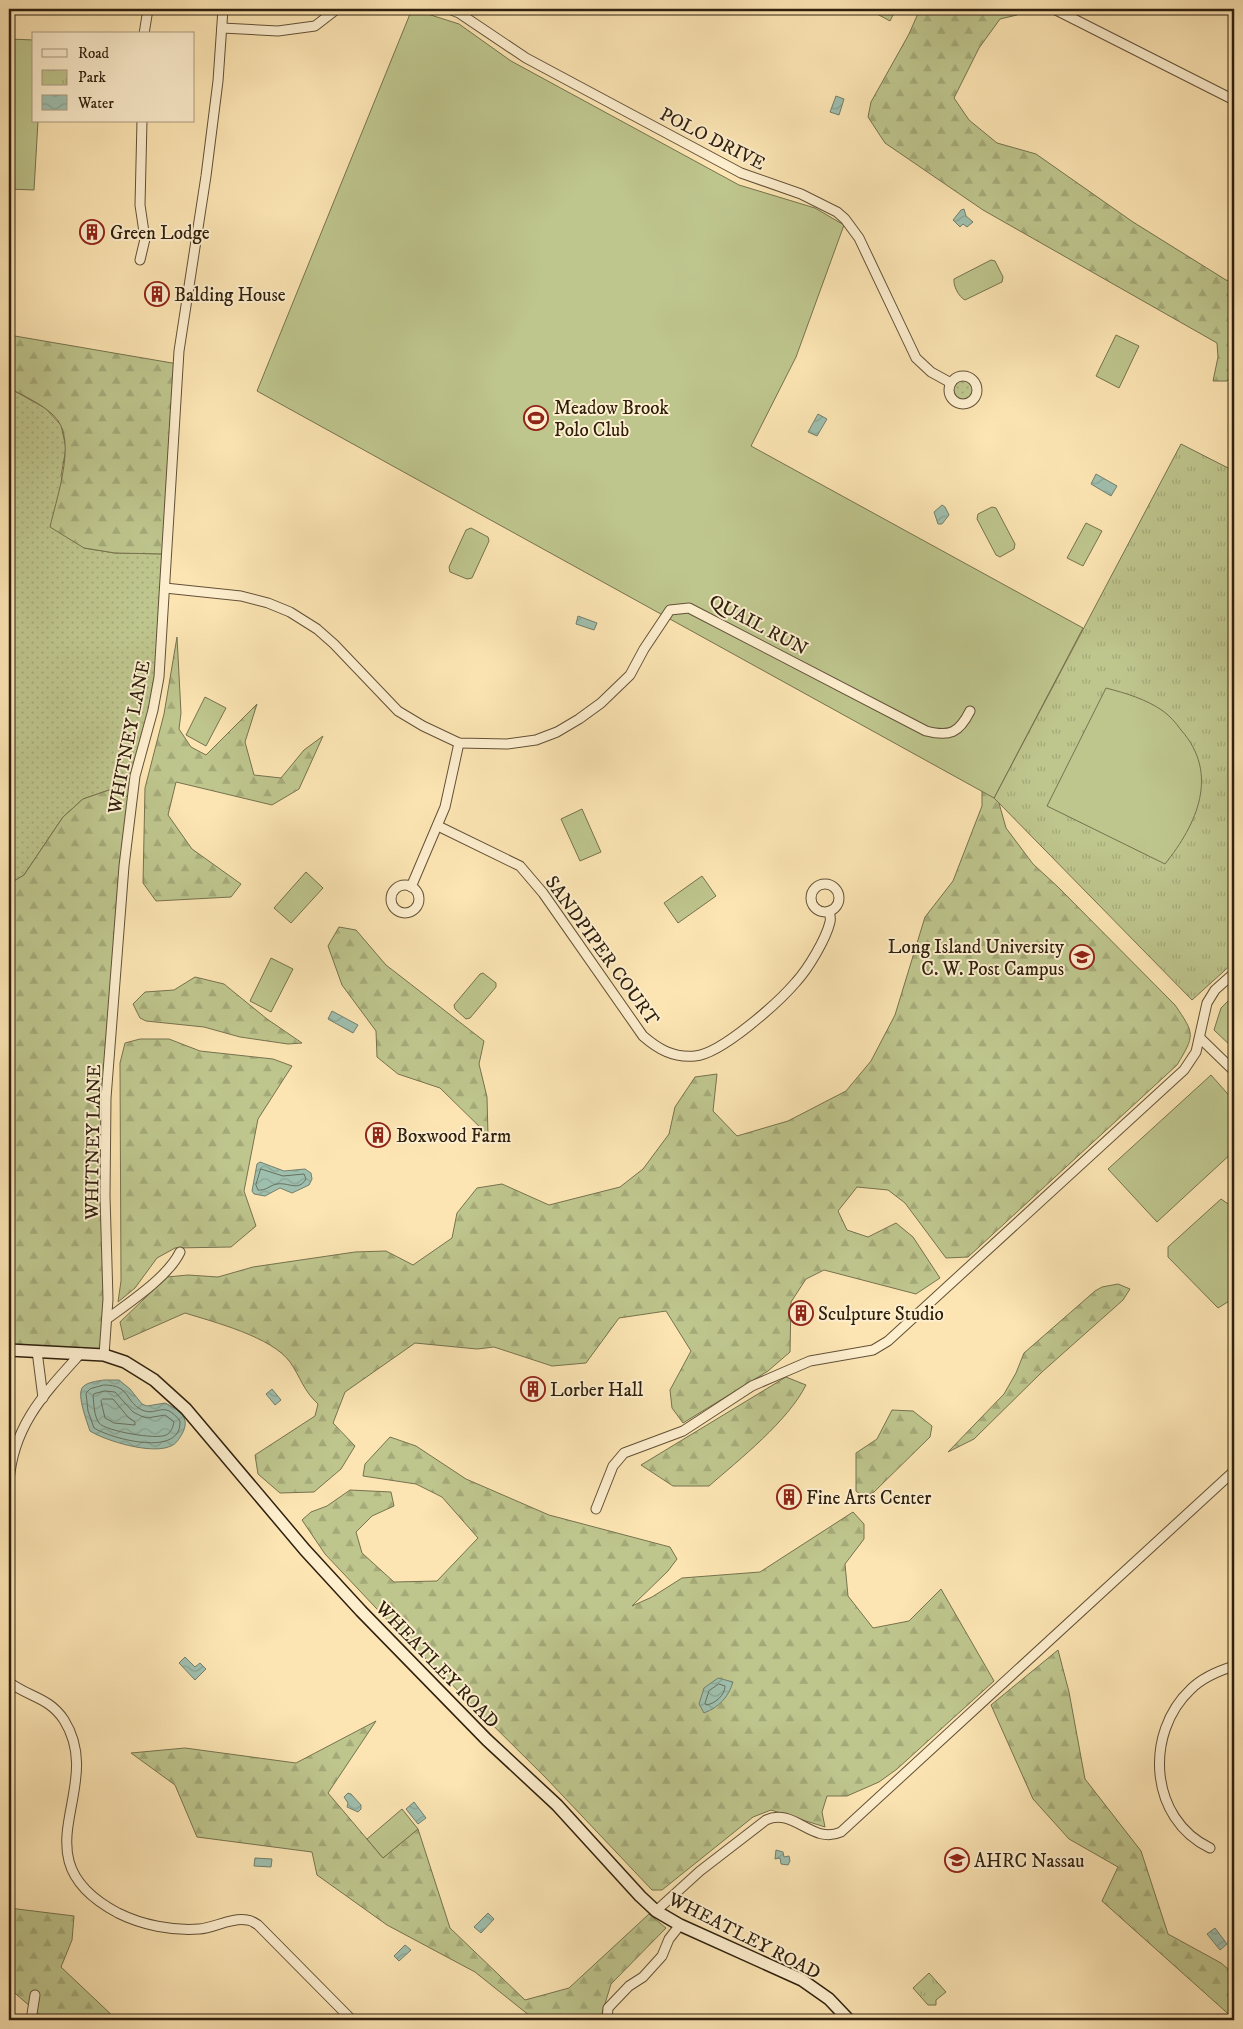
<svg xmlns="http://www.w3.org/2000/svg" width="1243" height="2029" font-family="'IM FELL DW Pica',serif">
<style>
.grass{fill:url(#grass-dots);stroke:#76724e}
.forest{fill:url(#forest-firs);stroke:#76724e}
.park{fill:url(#park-tufts);stroke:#76724e}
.pitch{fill:#bec58d;stroke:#76724e}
.water{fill:url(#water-waves);stroke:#727f6e}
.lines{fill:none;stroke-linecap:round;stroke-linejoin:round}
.shore{stroke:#67705e;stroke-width:1}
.minor-casing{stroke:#625137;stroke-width:11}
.secondary-casing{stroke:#2f200e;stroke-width:14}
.minor{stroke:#fdeece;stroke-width:9}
.secondary{stroke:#fdeece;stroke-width:11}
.labels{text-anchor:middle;stroke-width:4;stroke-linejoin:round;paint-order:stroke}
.street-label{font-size:19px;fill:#2f200e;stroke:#fdeece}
.poi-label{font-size:19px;fill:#2f200e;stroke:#fdeece;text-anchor:start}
</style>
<defs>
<pattern id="grass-dots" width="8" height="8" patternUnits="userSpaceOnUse" patternTransform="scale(1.25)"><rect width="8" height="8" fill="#bec58d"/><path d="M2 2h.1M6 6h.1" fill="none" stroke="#a4a978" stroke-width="1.8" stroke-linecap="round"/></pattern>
<pattern id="forest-firs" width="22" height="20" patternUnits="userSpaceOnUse" patternTransform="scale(1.25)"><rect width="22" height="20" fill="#bec58d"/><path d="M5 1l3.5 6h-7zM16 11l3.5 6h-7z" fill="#a4a978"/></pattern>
<pattern id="park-tufts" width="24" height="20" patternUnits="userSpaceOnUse" patternTransform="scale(1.25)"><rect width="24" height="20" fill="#bec58d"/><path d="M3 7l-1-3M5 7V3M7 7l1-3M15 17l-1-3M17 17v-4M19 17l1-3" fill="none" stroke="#a4a978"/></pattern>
<pattern id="water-waves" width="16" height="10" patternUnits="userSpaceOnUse" patternTransform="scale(1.25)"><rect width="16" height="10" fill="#9fbfae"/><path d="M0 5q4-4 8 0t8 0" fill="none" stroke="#89a494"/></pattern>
</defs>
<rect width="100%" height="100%" fill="#fce5b3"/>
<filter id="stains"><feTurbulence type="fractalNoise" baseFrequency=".004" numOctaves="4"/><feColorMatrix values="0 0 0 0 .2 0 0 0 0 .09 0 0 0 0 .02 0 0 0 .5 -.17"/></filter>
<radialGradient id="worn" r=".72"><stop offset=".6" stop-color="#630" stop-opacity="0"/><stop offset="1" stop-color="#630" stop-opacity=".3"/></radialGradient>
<g class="grass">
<circle cx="963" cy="390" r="12"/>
<polygon points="9,388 45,408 61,425 66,448 61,476 84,548 115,553 166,554 159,677 131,801 121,791 109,790 83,799 63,817 24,875 9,884"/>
</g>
<g class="forest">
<polygon points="920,9 1019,9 1017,15 1000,19 979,48 954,98 969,120 997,143 1036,154 1133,222 1226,280 1234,283 1234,369 1227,381 1213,381 1218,357 1217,343 983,210 885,143 868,117 871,102 909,34"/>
<path d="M 9,335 L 178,364 L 166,554 L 115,553 L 84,548 L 50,527 C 56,500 73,452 61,426 C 54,409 24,396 9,388 Z"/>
<polygon points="177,637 181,713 179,729 191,747 206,755 257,704 245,742 254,775 281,778 304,750 323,736 299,789 272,805 176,782 168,815 192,849 241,884 231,897 156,901 143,883 145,788 164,714"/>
<path d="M 1047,679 L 1063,684 L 999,803 L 1006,828 L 1033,864 L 1058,887 L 1175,1005 C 1195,1034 1195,1035 1177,1065 L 968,1257 L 946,1258 L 905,1203 L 888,1190 L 857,1187 L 838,1211 L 847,1230 L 868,1237 L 896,1223 L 913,1237 L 940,1278 L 916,1294 L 824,1270 L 806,1279 L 791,1302 L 790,1352 L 768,1371 L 683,1423 L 672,1408 L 670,1390 L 691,1351 L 666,1311 L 619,1318 L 586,1363 L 552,1366 L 494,1347 L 477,1349 L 415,1343 L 345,1392 L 333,1423 L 355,1446 L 341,1469 L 314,1492 L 280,1493 L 258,1474 L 255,1455 L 315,1416 L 318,1404 C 303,1390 301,1378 290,1362 C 272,1337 214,1322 185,1313 L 124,1340 L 120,1322 L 167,1277 L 188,1275 L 218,1277 L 253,1267 L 355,1252 L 386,1251 L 413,1265 L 452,1238 L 457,1213 L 477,1188 L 502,1184 L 549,1205 L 620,1187 L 643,1169 L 669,1134 L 675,1107 L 695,1077 L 717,1074 L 713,1111 L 737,1136 L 788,1121 L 846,1091 L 871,1061 L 895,1015 L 925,917 L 953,881 L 982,806 L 982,774 Z"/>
<polygon points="109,790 121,791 131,801 106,1098 104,1355 9,1349 9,884 24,875 63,817 83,799"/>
<polygon points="339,927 356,930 386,965 484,1041 479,1064 487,1097 488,1135 440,1088 398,1074 377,1057 376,1031 342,985 328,946"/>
<polygon points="195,977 224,984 267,1019 302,1043 288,1044 240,1037 204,1027 146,1021 140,1018 133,1004 145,992 174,990"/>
<polygon points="140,1039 169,1039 200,1051 273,1059 292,1066 258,1119 244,1191 256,1226 231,1247 175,1248 157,1258 135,1288 118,1302 121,1281 120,1063 125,1043"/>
<polygon points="1118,1284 1130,1289 1123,1300 1042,1372 974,1439 948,1452 1004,1394 1016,1373 1024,1353 1095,1291 1102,1287"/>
<path d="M 786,1377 L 806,1385 C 788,1421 740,1459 709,1486 L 673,1486 L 641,1465 Z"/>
<polygon points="892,1410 913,1411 932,1426 930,1437 874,1492 864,1497 856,1491 856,1453 877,1439"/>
<polygon points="390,1437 416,1446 466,1479 549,1515 670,1547 677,1559 668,1571 632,1606 652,1597 682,1578 760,1572 853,1512 864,1524 864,1539 845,1564 848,1596 873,1628 909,1621 941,1589 994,1681 897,1769 879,1782 847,1796 827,1796 822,1812 825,1827 771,1810 753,1817 662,1890 652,1890 546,1778 393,1626 325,1554 302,1520 311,1512 327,1506 350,1490 391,1492 394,1506 372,1516 356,1532 362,1553 394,1582 437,1581 478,1538 442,1497 416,1484 363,1476 365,1464"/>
<polygon points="1058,1650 1069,1692 1085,1779 1141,1851 1168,1934 1221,1963 1234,1974 1234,2019 1102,1901 1118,1867 1069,1839 1033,1799 991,1705"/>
<polygon points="376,1721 328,1793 383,1858 418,1829 450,1928 525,2000 569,1988 649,1914 666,1928 611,1984 600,2020 535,2020 475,1972 387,1925 317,1875 312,1852 197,1837 175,1785 131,1753 185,1748 296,1763"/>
<polygon points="9,1908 74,1916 72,1940 61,1967 117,2020 46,2020 9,1988"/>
</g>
<g class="park">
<polygon points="1181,444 1234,471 1234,962 1192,1000 994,798"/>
<polygon points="929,1973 946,1992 936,2000 936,2005 928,2005 913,1988"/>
</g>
<g class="pitch">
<polygon points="412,9 459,24 511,61 739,185 815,208 844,225 796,357 751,446 1083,628 994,798 257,391"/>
<polygon points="880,9 896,9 890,21 877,14"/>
<polygon points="9,39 34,40 34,121 38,121 34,190 9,189"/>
<path d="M 991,260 L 995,261 L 1003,277 L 1002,282 L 965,300 C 959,297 953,286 954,279 Z"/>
<polygon points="1116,335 1139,346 1119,388 1096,376"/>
<polygon points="992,507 996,508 1015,544 1014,549 1000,557 996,555 977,519 978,514"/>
<polygon points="1086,523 1102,531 1083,566 1067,558"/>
<polygon points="471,528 488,537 489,541 472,578 467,579 450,572 449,567 466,530"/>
<path d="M 1106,688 C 1125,693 1146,699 1163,711 C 1170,716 1176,723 1181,730 C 1220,774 1197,824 1165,864 L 1047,806 Z"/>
<polygon points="205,697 226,708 206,746 186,735"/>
<polygon points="582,809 601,852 580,861 561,819"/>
<polygon points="306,872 323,888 291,923 274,908"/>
<polygon points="702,876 716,896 678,923 664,903"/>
<polygon points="271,958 293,969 271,1012 250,1001"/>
<polygon points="483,973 496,983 496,987 470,1018 466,1019 455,1009 454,1005 480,974"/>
<polygon points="1234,995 1234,1049 1214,1030 1221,1008"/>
<polygon points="1211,1075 1234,1101 1234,1151 1157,1222 1108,1169"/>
<polygon points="1221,1199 1234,1208 1234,1298 1218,1308 1168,1257 1168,1247"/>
<polygon points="402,1809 418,1829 383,1858 367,1839"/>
</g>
<g class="water">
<polygon points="836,96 844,99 839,115 830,112"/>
<polygon points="964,209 966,216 973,222 967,227 963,224 960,227 953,220 961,210"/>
<polygon points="818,414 827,419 817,436 808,432"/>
<polygon points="1096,474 1117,486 1111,496 1091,484"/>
<polygon points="942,505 945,507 949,515 942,524 938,524 934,512"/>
<polygon points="578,616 597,623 594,630 576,624"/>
<polygon points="332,1011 358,1025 353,1033 328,1019"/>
<polygon points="260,1162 284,1171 305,1169 311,1173 312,1179 309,1185 292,1193 280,1188 265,1196 254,1194 252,1191 257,1164"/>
<path d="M 104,1380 L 119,1380 L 130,1389 L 142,1404 L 147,1406 L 165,1403 C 180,1410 191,1418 182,1434 C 179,1439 176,1444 171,1446 C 152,1455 106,1441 90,1431 C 87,1422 77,1396 82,1388 C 86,1382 98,1381 104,1380 Z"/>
<polygon points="272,1389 281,1400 275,1405 266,1394"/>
<polygon points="185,1657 195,1667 200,1663 206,1669 195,1680 179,1663"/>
<path d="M 718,1678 L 733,1682 C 728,1698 719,1707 704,1713 L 699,1704 L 704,1688 Z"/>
<polygon points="348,1793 351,1794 361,1805 361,1809 358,1812 347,1807 348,1803 344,1797"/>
<polygon points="414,1802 426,1818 418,1824 406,1809"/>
<polygon points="776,1850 783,1852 784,1857 789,1856 790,1861 788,1865 781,1864 780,1858 775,1859"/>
<polygon points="255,1858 272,1859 271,1867 254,1866"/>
<polygon points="488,1913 494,1919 481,1933 474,1927"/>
<polygon points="1215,1928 1227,1944 1220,1950 1207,1934"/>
<polygon points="405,1945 411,1950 399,1961 394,1956"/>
</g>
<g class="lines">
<g class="shore">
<path d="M 261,1169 L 283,1176 L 304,1174 L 306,1179 C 298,1192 289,1182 277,1184 C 270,1185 266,1191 258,1190 L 256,1185 Z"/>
<path d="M 104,1385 C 131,1385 124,1401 142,1410 C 158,1417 163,1399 180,1421 C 182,1458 112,1439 94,1428 L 88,1411 L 86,1393 L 90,1389 Z"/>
<path d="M 105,1391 L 115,1392 L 133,1412 L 141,1416 L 147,1418 L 165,1415 L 174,1422 C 173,1427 171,1433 166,1435 C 157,1440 105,1431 99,1423 C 94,1416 94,1404 93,1396 L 94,1394 Z"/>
<polygon points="103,1399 113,1399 128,1417 135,1422 135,1425 114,1423 105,1418 101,1401"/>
<path d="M 719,1684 L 725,1686 C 725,1695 715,1704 706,1705 L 705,1703 L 709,1691 Z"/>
</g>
<defs>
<g id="minor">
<polyline points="449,9 459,13 526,58 741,173 801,194 837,212 845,219 859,238 916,358 931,372 951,383"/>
<polyline points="1054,9 1234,100"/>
<polyline points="222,28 278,31 315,26 337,9"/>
<polyline points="144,34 148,9"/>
<polyline points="140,260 145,239 140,205 142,121"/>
<circle cx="963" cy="390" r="14"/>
<path d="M 165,588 L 241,596 L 268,603 L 290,612 L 317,629 L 334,644 L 398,711 L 423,726 L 459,743 L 507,744 L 536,740 L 557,732 L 579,719 L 601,703 L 630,675 L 644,649 L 670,610 L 689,608 L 926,731 C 950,737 959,733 970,711"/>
<path d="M 438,826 L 520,866 L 543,893 L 643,1036 C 658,1049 673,1058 695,1056 C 721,1054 778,1003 796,982 C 808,969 826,939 830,922 C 831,918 830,915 829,911"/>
<circle cx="825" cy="898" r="14"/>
<circle cx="405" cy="899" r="14"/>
<polyline points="411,887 445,807 459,743"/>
<polyline points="1200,1038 1234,1071"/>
<path d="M 107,1319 C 130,1302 168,1277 180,1252"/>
<polyline points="37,1351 43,1398"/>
<polyline points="104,1355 108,1299 105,1196 106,1098 124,866 135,776 153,710 159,677 179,351 206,176 218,81 223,9"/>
<path d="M 9,1482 C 13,1425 45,1393 81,1353"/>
<polyline points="596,1509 613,1466 624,1453 683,1431 752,1386 789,1370 810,1361 873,1350 888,1341 1184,1070 1196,1052 1207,1003 1215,990 1234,973"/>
<path d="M 9,1682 C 28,1697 49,1697 64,1720 C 108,1790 14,1858 118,1913 C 142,1925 172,1931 199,1929 C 214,1928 232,1917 247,1920 C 251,1920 255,1923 258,1925 L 352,2020"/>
<path d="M 1210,1848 C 1149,1819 1144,1733 1191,1689 C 1203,1677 1218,1671 1234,1666"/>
<path d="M 656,1911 L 700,1871 L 766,1820 C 794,1807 812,1845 841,1832 L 1234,1471"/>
<polyline points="31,2020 35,1995"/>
<polyline points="607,2020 608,2008 629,1986 643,1977 662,1956 669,1939 680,1925"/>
</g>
<polyline id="secondary" points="9,1350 104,1355 125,1362 154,1380 186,1409 305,1550 361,1611 487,1740 557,1805 640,1896 656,1911 680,1925 802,1980 829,1999 849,2020"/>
</defs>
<use href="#minor" class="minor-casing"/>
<use href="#secondary" class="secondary-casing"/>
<use href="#minor" class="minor"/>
<use href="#secondary" class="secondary"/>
</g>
<defs>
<symbol id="building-ring" viewBox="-11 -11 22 22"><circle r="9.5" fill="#fdeece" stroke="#8f2418" stroke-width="1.5"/><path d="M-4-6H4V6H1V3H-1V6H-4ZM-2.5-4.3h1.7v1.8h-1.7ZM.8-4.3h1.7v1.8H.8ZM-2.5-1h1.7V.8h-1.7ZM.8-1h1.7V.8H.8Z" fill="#8f2418"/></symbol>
<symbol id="stadium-ring" viewBox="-11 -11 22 22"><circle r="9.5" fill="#fdeece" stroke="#8f2418" stroke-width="1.5"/><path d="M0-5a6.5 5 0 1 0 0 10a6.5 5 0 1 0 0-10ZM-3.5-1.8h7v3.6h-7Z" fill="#8f2418"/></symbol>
<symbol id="university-ring" viewBox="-11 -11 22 22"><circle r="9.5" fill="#fdeece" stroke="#8f2418" stroke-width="1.5"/><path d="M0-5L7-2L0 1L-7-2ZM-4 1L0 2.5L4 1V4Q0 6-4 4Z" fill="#8f2418"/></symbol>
<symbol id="school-ring" viewBox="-11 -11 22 22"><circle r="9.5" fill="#fdeece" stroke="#8f2418" stroke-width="1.5"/><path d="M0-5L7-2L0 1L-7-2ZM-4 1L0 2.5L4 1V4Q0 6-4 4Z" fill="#8f2418"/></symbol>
</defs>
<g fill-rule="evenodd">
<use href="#building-ring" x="78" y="218" width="28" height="28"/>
<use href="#building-ring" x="143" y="280" width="28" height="28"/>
<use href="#stadium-ring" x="522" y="404" width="28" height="28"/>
<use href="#university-ring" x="1068" y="943" width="28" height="28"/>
<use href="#building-ring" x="364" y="1121" width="28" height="28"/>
<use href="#building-ring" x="787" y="1299" width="28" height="28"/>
<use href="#building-ring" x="519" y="1375" width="28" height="28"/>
<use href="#building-ring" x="775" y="1483" width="28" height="28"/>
<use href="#school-ring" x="943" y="1846" width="28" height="28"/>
</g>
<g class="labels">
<g class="street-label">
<text transform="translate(713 138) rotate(27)" y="7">POLO DRIVE</text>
<text transform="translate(759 624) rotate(28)" y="7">QUAIL RUN</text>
<text transform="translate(128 737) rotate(-79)" y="7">WHITNEY LANE</text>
<text transform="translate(603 950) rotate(54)" y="7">SANDPIPER COURT</text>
<text transform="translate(92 1142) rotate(-89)" y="7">WHITNEY LANE</text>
<text transform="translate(438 1664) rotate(46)" y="7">WHEATLEY ROAD</text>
<text transform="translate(745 1935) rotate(27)" y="7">WHEATLEY ROAD</text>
</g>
<g class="poi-label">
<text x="110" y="239">Green Lodge</text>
<text x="174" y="301">Balding House</text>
<text x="554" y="414">Meadow Brook<tspan x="554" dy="22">Polo Club</tspan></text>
<text x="1064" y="953" text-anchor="end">Long Island University<tspan x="1064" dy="22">C. W. Post Campus</tspan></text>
<text x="396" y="1142">Boxwood Farm</text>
<text x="818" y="1320">Sculpture Studio</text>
<text x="550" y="1396">Lorber Hall</text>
<text x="806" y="1504">Fine Arts Center</text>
<text x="974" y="1867">AHRC Nassau</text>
</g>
</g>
<rect width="1243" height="2029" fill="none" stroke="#fce5b3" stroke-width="30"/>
<rect x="10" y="10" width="1223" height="2009" fill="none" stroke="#2f200e" stroke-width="2.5"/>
<rect x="15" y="15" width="1213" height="1999" fill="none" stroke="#2f200e"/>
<rect x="32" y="32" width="162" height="90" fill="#fdeece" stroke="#ab9c81"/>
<rect x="42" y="49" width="25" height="8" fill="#fdeece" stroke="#ab9c81"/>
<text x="78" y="58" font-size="15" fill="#2f200e">Road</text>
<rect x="42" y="70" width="25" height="15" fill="url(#park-tufts)" stroke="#ab9c81"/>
<text x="78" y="82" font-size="15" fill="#2f200e">Park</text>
<rect x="42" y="95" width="25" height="15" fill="url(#water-waves)" stroke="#ab9c81"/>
<text x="78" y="108" font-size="15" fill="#2f200e">Water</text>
<rect width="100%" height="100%" filter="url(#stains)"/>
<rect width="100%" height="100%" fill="url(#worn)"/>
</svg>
